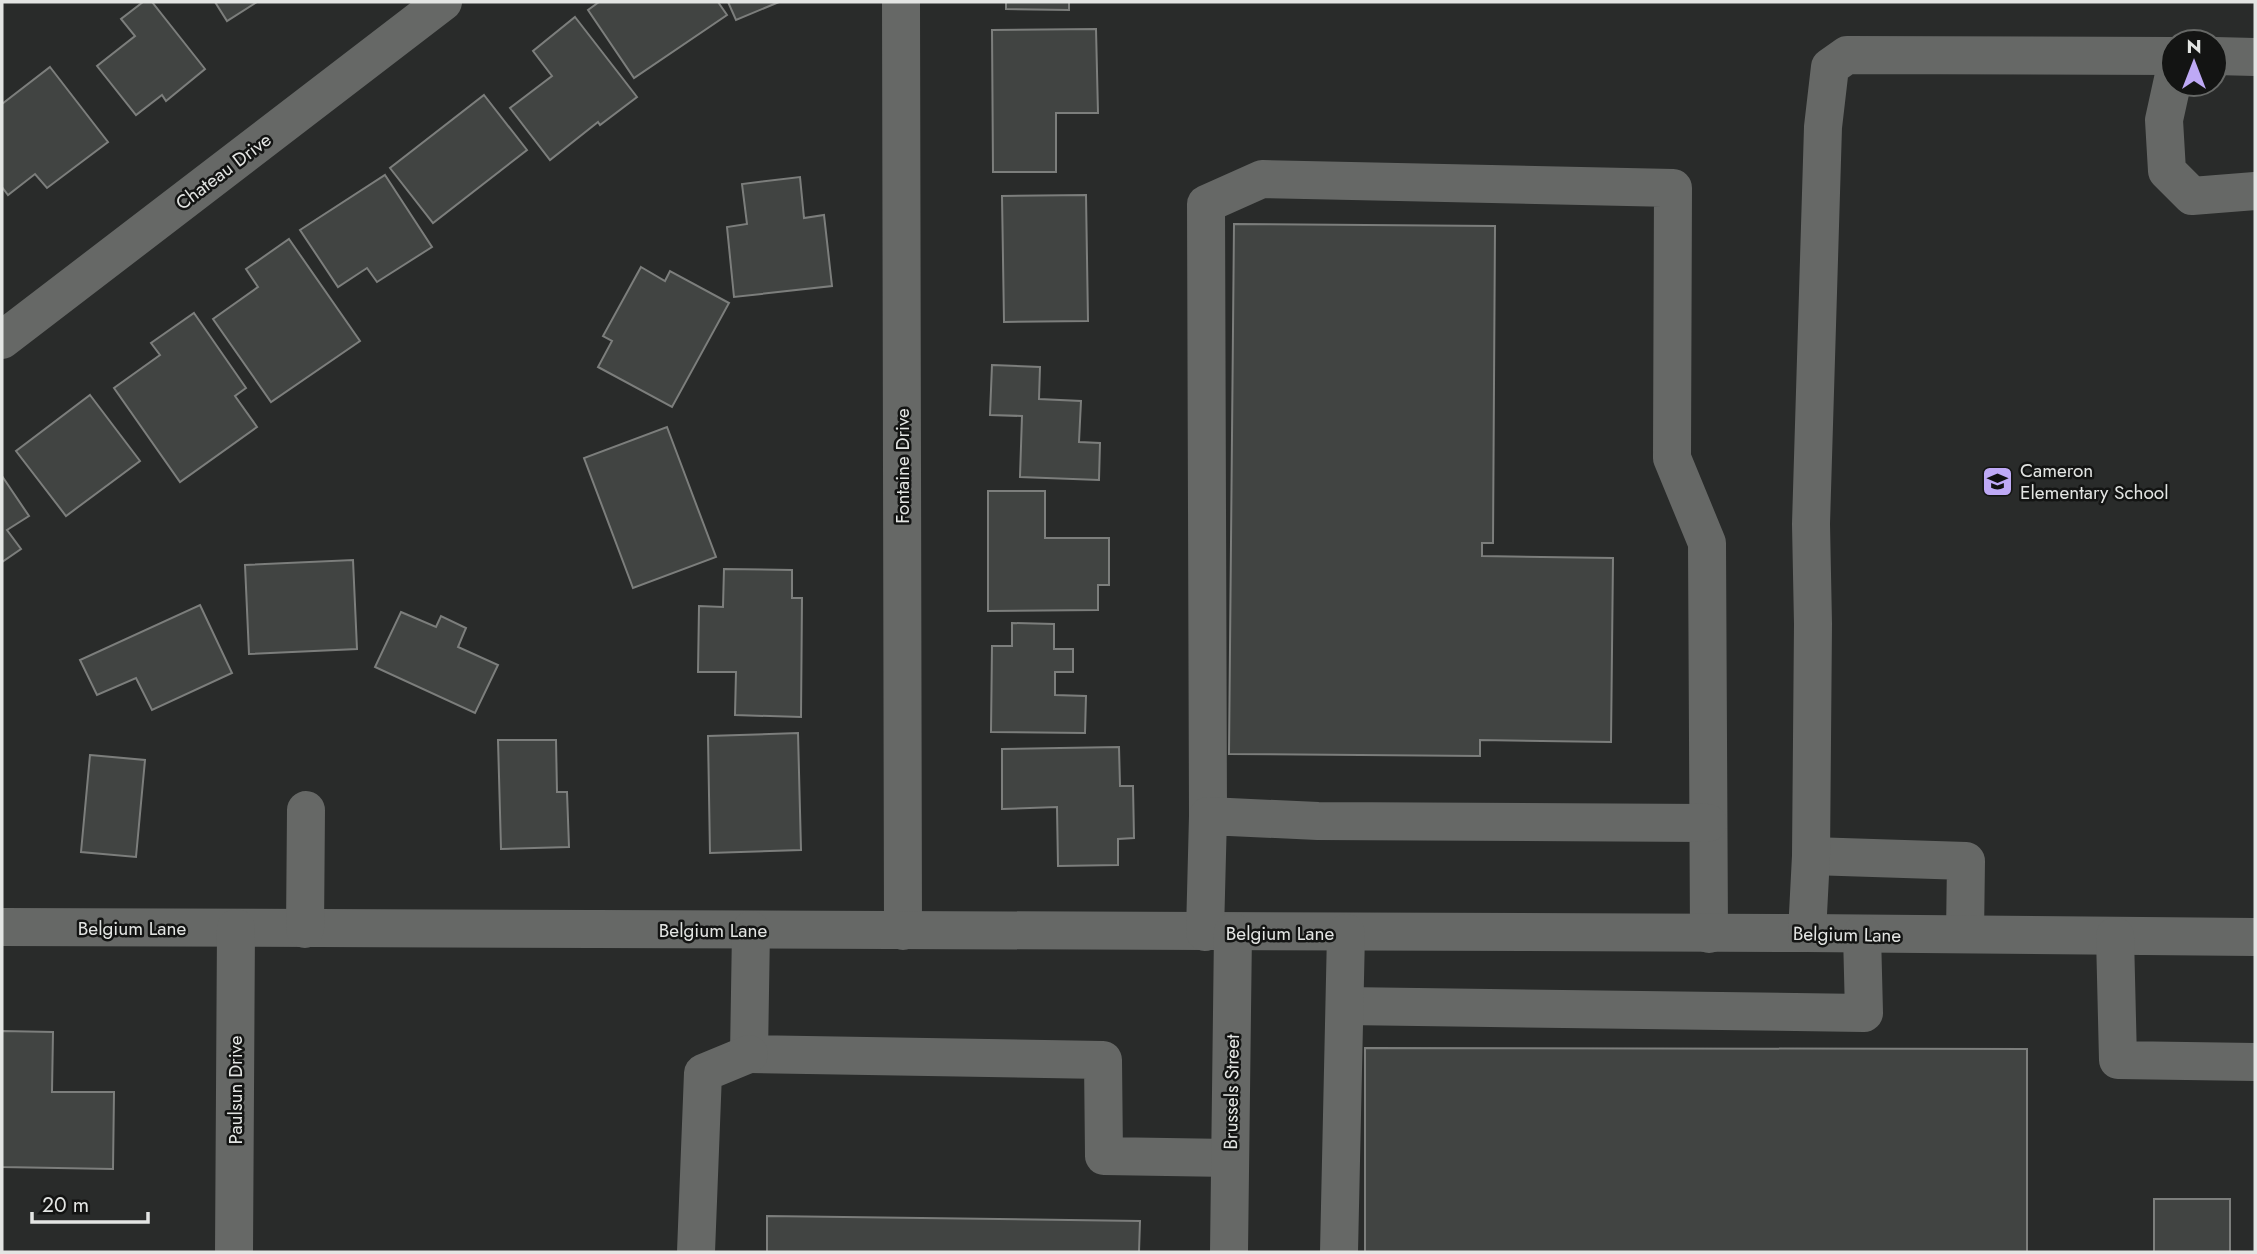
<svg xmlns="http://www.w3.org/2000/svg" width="2257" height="1254" font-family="Jost,sans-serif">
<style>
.building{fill:#414442;stroke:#7c7e7c;stroke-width:2}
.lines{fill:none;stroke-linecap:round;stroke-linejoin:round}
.minor{stroke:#666866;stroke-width:38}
.labels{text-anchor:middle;stroke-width:5;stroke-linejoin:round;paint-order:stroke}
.street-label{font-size:19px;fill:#e3e5e3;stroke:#131413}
.poi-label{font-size:19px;fill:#e3e5e3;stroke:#131413;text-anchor:start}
</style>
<rect width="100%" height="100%" fill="#292b2a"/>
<g class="building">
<polygon points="143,2 152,2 205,69 166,101 162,95 136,115 97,66 135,36 121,19"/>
<polygon points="215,2 257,2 227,21"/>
<polygon points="599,2 718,2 727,15 634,78 588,10"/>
<polygon points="728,2 779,2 736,20"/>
<polygon points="1006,2 1069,2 1069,10 1006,9"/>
<polygon points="575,17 637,97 600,125 598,122 550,160 510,108 552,76 533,51"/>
<polygon points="1096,29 1098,113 1056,113 1056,172 993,172 992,30"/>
<polygon points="50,67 108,142 47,188 35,174 8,195 2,187 2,104"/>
<polygon points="484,95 527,150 433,223 390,168"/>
<polygon points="385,175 432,247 377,282 367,268 338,287 300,230"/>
<polygon points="800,177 804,218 824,215 832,286 734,297 727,227 747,224 742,184"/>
<polygon points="1086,195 1088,321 1004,322 1002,196"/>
<polygon points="1234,224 1495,226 1493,543 1482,543 1482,556 1613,558 1611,742 1480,740 1480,756 1229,754"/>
<polygon points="289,239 360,341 271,402 213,319 258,287 246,269"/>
<polygon points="641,267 665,281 670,271 729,303 672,407 598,367 612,341 603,336"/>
<polygon points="194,313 246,388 235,396 257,427 180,482 114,388 160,355 151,343"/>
<polygon points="992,365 1040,367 1039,399 1081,401 1079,442 1100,443 1099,480 1020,477 1022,416 990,415"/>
<polygon points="90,395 140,461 66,516 16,451"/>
<polygon points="667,427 716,557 633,588 584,458"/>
<polygon points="2,476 29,516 7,530 21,549 2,562"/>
<polygon points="988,491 1045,491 1045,538 1109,538 1109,585 1098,585 1098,610 988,611"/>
<polygon points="353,560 357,649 249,654 245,565"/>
<polygon points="724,569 792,570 792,598 802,598 801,717 735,715 736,672 698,672 699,606 723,607"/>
<polygon points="200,605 232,673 152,710 136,678 97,695 80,660"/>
<polygon points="401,612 436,627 441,616 466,628 458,647 498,665 475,713 375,667"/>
<polygon points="1012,623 1054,624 1054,649 1073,649 1073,672 1055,672 1055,695 1086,696 1085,733 991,732 992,646 1012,646"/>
<polygon points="798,733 801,850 710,853 708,736"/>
<polygon points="498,740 556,740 557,792 567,792 569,847 501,849"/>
<polygon points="1119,747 1120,786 1133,786 1134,838 1118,839 1118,865 1058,866 1057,807 1002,809 1002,749"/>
<polygon points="90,755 145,760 136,857 81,852"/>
<polygon points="2,1031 53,1032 52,1092 114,1092 113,1169 2,1167"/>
<polygon points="1365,1048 2027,1049 2027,1252 1365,1252"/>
<rect x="2154" y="1199" width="76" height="53"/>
<polygon points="767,1216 1140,1221 1139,1252 767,1252"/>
</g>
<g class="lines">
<g class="minor">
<polyline points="901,2 903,931"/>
<polyline points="2215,56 2255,57"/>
<polyline points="2173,79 2164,120 2167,171 2192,196 2255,191"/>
<polyline points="2,340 443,2"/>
<polyline points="1208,816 1206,204 1262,179 1673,188 1672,458 1707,543 1709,934"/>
<polyline points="1811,856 1966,861 1965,934"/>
<polyline points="2,927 1807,933 2255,937"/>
<polyline points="305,929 306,810"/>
<polyline points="751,930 749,1054 1103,1060 1104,1156 1230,1158"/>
<polyline points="1205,932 1208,816 1318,821 1708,823"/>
<polyline points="1807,933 1811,856 1813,624 1811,524 1823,127 1830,67 1847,55 2173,56"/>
<polyline points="2115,936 2118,1060 2255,1062"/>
<polyline points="1345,1006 1864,1013 1862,934"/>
<polyline points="234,1252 236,928"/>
<polyline points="696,1252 703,1073 749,1054"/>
<polyline points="1229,1252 1233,932"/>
<polyline points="1339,1252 1346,933"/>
</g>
</g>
<defs>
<symbol id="school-square" viewBox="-11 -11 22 22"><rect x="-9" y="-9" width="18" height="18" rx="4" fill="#bea9f5" stroke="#131413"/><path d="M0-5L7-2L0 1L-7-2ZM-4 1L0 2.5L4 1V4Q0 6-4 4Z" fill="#111"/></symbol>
</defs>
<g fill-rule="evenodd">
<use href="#school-square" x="1980" y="464" width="35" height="35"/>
</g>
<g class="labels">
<g class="street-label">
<text transform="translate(223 171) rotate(-37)" y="7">Chateau Drive</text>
<text transform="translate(902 466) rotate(-90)" y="7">Fontaine Drive</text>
<text x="132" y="935">Belgium Lane</text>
<text x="713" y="937">Belgium Lane</text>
<text x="1280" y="940">Belgium Lane</text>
<text transform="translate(1847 934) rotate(1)" y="7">Belgium Lane</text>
<text transform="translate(235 1090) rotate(-90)" y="7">Paulsun Drive</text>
<text transform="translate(1231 1092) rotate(-89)" y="7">Brussels Street</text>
</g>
<g class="poi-label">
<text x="2020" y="477">Cameron<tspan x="2020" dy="22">Elementary School</tspan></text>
</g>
</g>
<rect width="2257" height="1254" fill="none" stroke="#e3e5e3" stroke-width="7"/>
<g transform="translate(2194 63)"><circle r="33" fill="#131413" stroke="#666866" stroke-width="2"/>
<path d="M0-5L12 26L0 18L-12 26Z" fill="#bea9f5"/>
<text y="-10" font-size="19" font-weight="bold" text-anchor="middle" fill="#e3e5e3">N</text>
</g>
<path d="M32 1212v10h116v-10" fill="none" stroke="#e3e5e3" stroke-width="3.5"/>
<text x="42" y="1212" font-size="21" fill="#e3e5e3" stroke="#131413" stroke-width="5" paint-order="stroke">20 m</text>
</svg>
